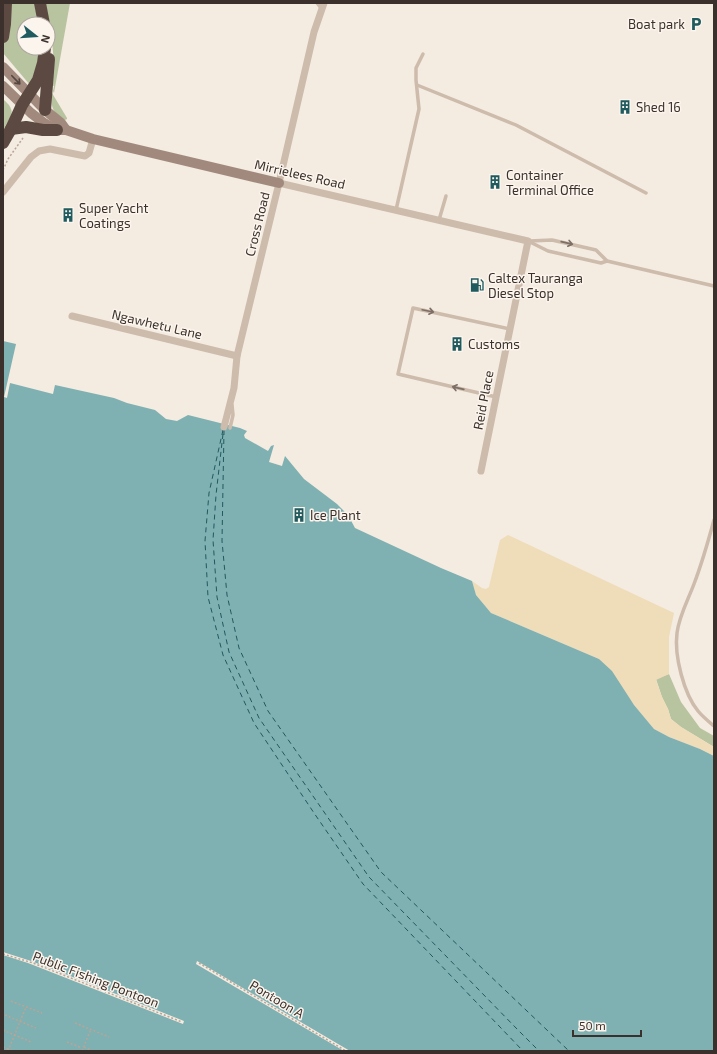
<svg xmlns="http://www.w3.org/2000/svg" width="717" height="1054" font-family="'Exo 2',sans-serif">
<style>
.green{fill:#b8c4a0}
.sand{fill:#efdcb8}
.water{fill:#7fb0b2}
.pier{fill:#f4ebe1}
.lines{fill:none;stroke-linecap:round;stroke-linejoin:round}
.ferry{stroke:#1f5a5e;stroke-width:1;stroke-dasharray:5 4;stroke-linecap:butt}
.path{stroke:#b9a596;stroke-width:1.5;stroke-dasharray:2 2;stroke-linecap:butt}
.lane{stroke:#cdbbac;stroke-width:3.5}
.street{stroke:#cdbbac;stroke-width:7}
.secondary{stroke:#a18a7d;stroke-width:10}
.highway{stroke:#5c4a42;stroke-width:12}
.oneway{stroke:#544640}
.oneway2{stroke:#7d6f65}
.labels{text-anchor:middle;stroke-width:3;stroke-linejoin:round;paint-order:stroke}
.poi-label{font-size:13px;fill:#3b302b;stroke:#fbf5ee;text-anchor:start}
.street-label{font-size:13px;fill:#3b302b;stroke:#fbf5ee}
</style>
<rect width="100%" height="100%" fill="#f4ebe1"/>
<g class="green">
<polygon points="3,3 70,3 54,93 53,91 54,86 51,85 54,66 52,38 46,5 35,6 38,24 24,24 24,48 40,48 38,68 30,85 3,53"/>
<path d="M 52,93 L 67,118 L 67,119 L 65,120 C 52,111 51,109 52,93 Z"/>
<path d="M 3,99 C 6,102 10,105 11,109 C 14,115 6,128 3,133 Z"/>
<polygon points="669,674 681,702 700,728 714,736 714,747 681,727 671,719 668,709 662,697 656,679"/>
</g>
<polygon class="sand" points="508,535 674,613 669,637 669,674 656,680 662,697 668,709 671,719 681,727 714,747 714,756 700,749 669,737 654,729 634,705 599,659 491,613 476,595 472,581 482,588 486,589 489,587 500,540"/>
<polygon class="water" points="3,341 16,344 4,397 7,398 10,383 53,394 55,385 114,398 127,403 155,410 166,419 177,421 188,415 240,428 247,431 244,435 245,438 268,451 271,446 274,445 269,462 282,466 285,456 304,479 337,504 348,515 355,528 441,568 472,581 476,595 491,613 599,659 612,671 634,705 654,729 669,737 700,749 714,756 714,1051 3,1051"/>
<g class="pier">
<polygon points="3,952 31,961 91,984 184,1021 183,1024 28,963 3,955"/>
<polygon points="197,961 350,1051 344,1051 196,964"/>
</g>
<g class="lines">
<g class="ferry">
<polyline points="223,430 209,493 205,541 208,597 223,655 254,723 314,813 363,884 523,1051"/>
<polyline points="224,430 222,541 227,595 239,648 268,711 381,872 569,1051"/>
<polyline points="223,434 216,495 213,540 217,597 229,652 259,718 369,877 517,1029 539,1051"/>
</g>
<g class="path">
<polyline points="3,170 8,159 23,138"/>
<polyline points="3,954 33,963 182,1022"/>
<polyline points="199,963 346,1051"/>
<polyline points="11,1001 42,1013"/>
<polyline points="5,1015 36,1028"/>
<polyline points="75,1023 109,1037"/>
<polyline points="3,1030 31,1042"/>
<polyline points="67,1042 82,1048"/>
<polyline points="3,1047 13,1051"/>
<polyline points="84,1047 93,1051"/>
<polyline points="8,1051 26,1007"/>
<polyline points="82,1051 91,1029"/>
</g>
<g class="lane">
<polyline points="317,3 321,8"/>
<polyline points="417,85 516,125 646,193"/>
<polyline points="396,210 419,109 416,80 416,68 423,54"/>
<polyline points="439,220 446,196"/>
<polyline points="528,241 548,251 601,263 607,261 714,286"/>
<polyline points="530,241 552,240 596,250 607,261"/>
<polyline points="496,397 398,374 413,308 510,329"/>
<polyline points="230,428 233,415 232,405"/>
<path d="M 714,520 C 708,542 702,563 694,584 C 688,600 679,616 677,633 C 674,656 684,694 698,711 C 703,717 708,721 714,726"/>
</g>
<g class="street">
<polyline points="279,183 528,241 481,471"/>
<polyline points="3,192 31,157 39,151 50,149 85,156 89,153 93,139"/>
<polyline points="72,316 237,356"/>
<polyline points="224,427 234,388 237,356 279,183 314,32 324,3"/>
</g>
<g class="secondary">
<polyline points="3,67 45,110 61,123 66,130"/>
<polyline points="3,86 31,113 44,123 57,130 66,130 93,139 279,183"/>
</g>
<g class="highway">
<polyline points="40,3 44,24"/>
<polyline points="3,37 5,24 6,3"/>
<polyline points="45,110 49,59"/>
<polyline points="11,129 26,127 43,130 57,130"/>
<polyline points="3,143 11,129 22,105 38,80 43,63 45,48"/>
</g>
</g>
<defs><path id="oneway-shaft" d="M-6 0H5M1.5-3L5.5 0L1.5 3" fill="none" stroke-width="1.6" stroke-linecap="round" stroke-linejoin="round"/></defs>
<use class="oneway" href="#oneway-shaft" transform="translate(16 80) rotate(46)"/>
<g class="oneway2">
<use href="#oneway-shaft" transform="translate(567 243) rotate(13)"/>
<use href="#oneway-shaft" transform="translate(428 311) rotate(12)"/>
<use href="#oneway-shaft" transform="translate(458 388) rotate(-167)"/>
</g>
<defs>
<symbol id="parking-bare" viewBox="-9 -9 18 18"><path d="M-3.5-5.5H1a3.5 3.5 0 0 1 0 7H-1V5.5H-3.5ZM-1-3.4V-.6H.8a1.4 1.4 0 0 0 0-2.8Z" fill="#1f5a5e" stroke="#fbf5ee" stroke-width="2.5" paint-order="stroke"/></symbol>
<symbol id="building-bare" viewBox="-9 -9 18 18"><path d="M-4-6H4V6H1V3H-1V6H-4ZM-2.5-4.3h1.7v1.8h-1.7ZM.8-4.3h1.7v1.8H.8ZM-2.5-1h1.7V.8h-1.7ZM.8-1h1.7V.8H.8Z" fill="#1f5a5e" stroke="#fbf5ee" stroke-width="2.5" paint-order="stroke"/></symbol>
<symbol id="fuel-bare" viewBox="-9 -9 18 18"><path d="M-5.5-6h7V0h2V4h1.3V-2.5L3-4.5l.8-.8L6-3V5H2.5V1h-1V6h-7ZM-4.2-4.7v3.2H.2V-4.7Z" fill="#1f5a5e" stroke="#fbf5ee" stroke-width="2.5" paint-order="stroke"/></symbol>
</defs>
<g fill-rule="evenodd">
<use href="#parking-bare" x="686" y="14" width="20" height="20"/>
<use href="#building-bare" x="615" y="97" width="20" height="20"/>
<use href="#building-bare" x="485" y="172" width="20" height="20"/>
<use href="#building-bare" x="58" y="205" width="20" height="20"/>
<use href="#fuel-bare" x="467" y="275" width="20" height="20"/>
<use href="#building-bare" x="447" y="334" width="20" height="20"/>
<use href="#building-bare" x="289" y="505" width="20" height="20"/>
</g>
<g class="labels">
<g class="poi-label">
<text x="685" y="29" text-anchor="end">Boat park</text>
<text x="636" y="112">Shed 16</text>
<text x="506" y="180">Container<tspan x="506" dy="15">Terminal Office</tspan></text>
<text x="79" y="213">Super Yacht<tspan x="79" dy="15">Coatings</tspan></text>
<text x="488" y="283">Caltex Tauranga<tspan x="488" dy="15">Diesel Stop</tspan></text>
<text x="468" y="349">Customs</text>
<text x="310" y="520">Ice Plant</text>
</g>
<g class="street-label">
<text transform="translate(300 174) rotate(13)" y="5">Mirrielees Road</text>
<text transform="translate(257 224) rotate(-76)" y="5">Cross Road</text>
<text transform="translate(157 324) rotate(13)" y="5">Ngawhetu Lane</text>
<text transform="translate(483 400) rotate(-79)" y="5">Reid Place</text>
<text transform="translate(96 979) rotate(21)" y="5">Public Fishing Pontoon</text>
<text transform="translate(277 999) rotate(31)" y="5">Pontoon A</text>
</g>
</g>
<rect width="717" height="1054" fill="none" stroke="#3b302b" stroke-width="8"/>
<g transform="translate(36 36) rotate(107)"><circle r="19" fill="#fbf5ee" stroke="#aea6a0"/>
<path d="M0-3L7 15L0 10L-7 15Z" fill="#1f5a5e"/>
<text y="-6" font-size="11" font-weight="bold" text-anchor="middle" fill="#3b302b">N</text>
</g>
<path d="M573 1030v6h68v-6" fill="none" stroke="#3b302b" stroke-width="2"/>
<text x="579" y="1030" font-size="12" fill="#3b302b" stroke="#fbf5ee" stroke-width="3" paint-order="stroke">50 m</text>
</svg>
